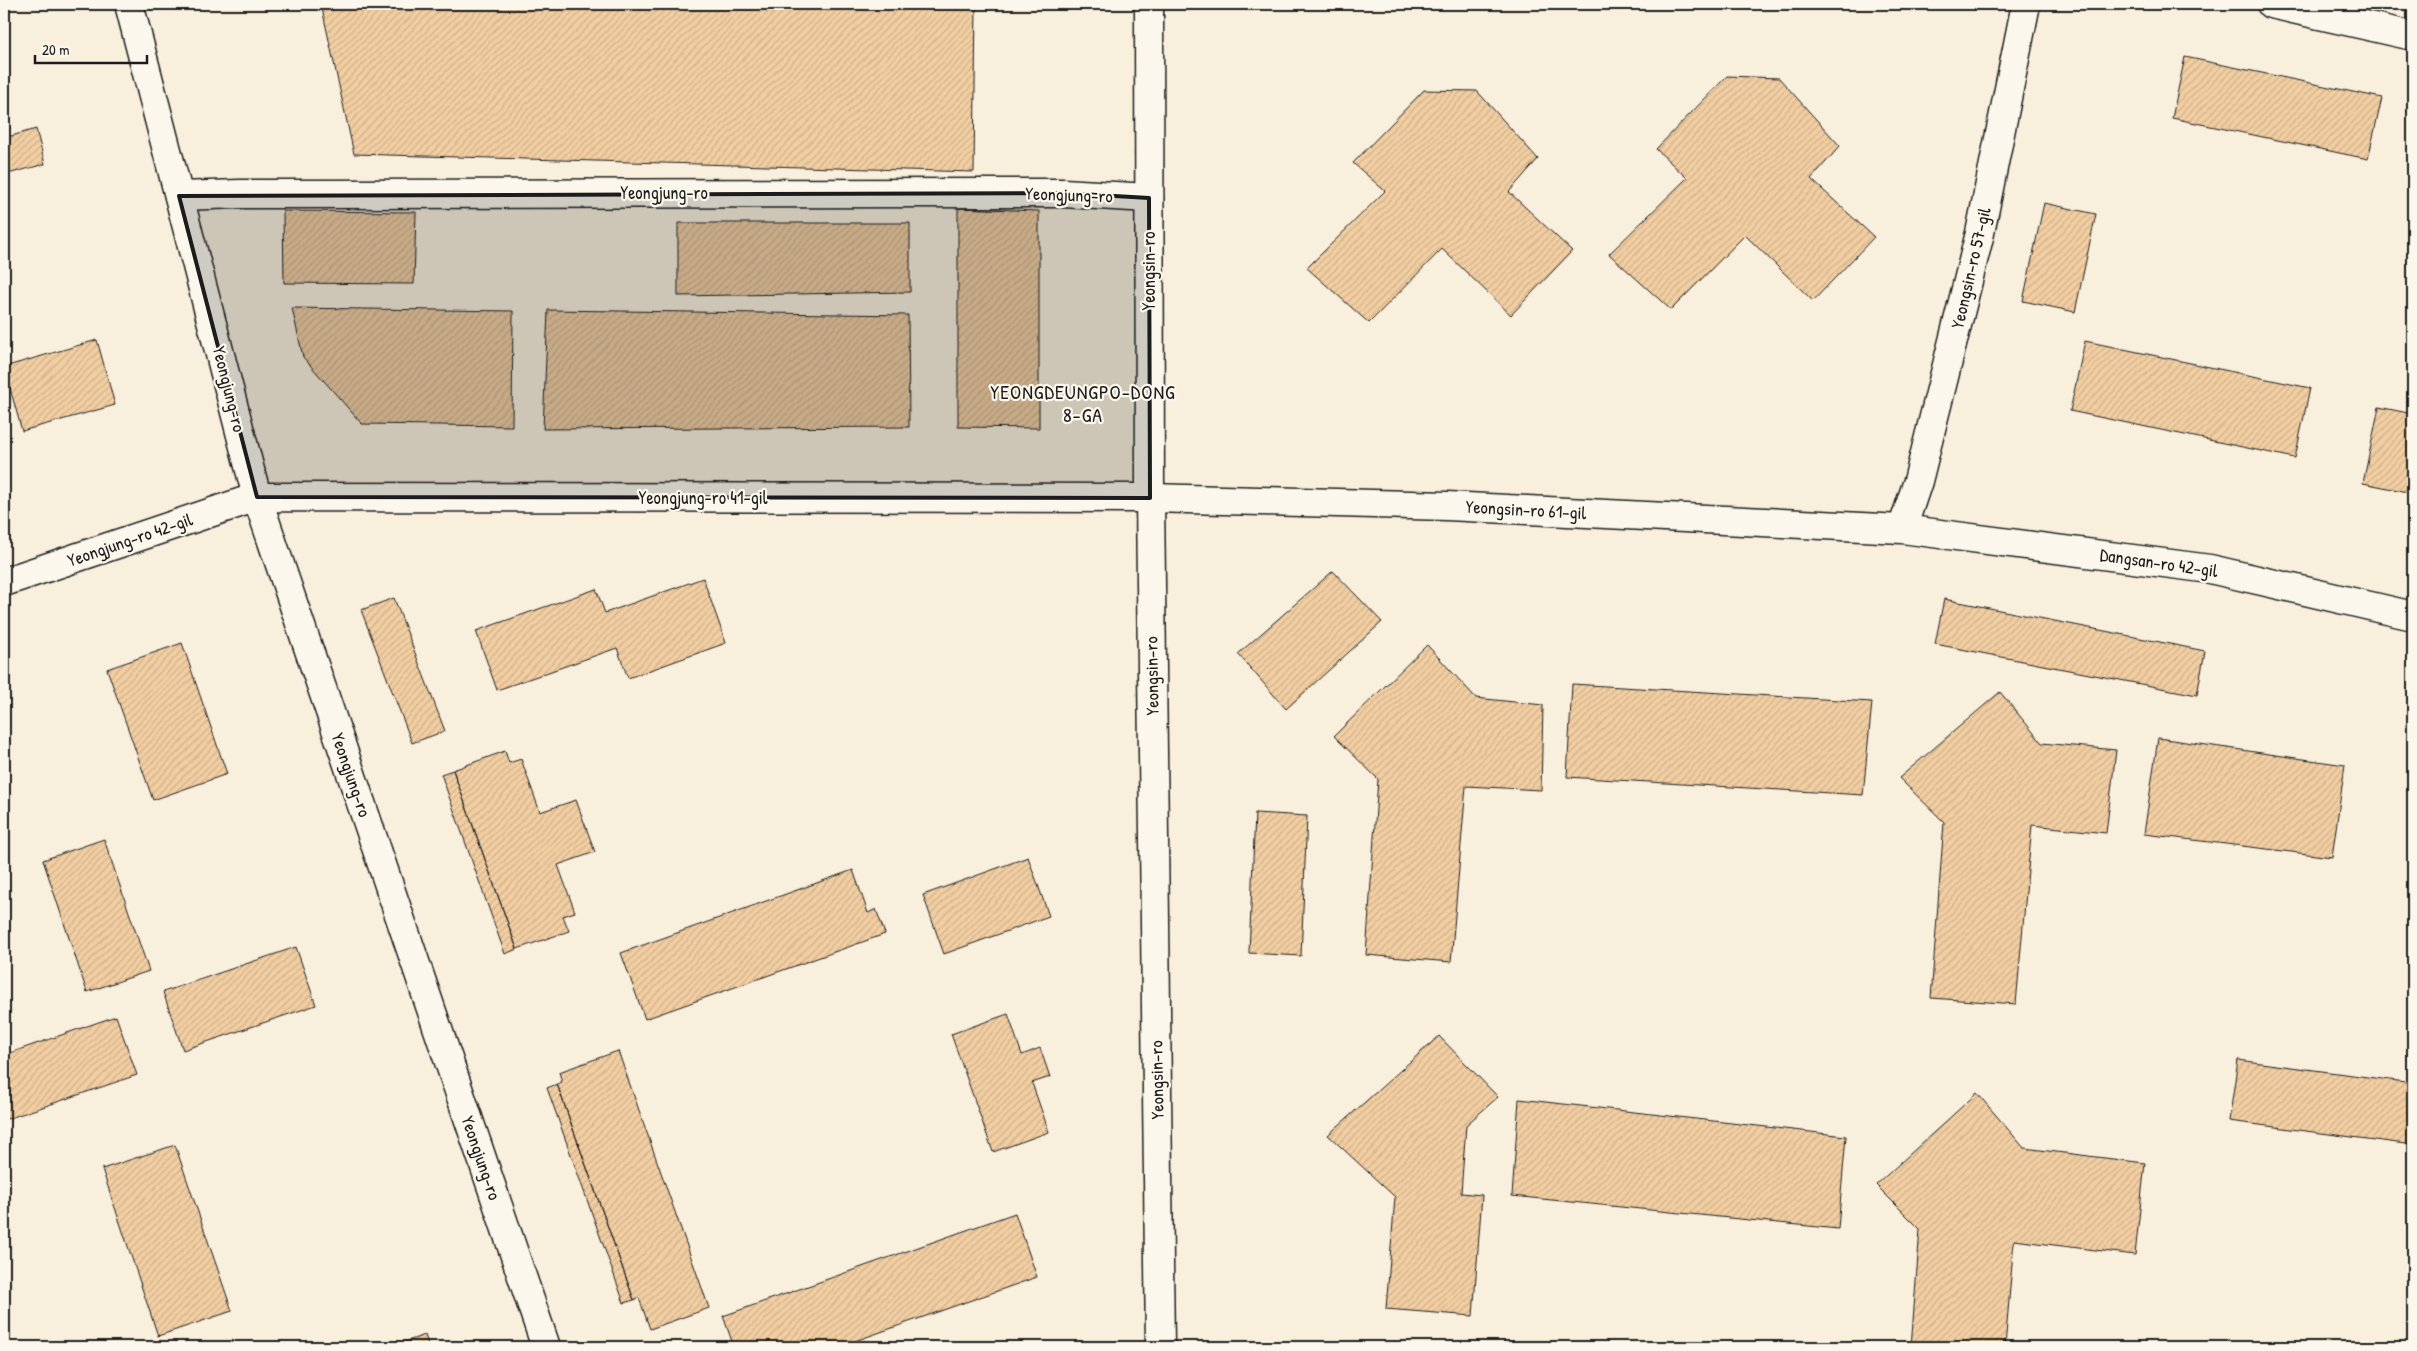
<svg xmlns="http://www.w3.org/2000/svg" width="2417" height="1351" font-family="'Patrick Hand',sans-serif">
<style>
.building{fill:url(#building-hatch);stroke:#1c1c1c}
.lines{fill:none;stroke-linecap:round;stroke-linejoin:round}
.minor-casing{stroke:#1c1c1c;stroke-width:31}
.major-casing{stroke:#1c1c1c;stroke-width:31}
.minor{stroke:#fbf7ec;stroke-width:28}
.major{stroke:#fbf7ec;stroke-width:28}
.marked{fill:#1c1c1c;fill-opacity:0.2;stroke:#1c1c1c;stroke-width:4;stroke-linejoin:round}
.labels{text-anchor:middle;stroke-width:4.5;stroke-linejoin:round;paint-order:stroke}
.street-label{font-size:18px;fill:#1c1c1c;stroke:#fbf7ec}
.quarter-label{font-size:20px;letter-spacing:1px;fill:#1c1c1c;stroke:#fbf7ec}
</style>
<defs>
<pattern id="building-hatch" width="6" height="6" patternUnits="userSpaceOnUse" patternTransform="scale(1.25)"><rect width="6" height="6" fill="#f2cea2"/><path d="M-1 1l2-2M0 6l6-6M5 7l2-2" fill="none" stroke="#cfb08b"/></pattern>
</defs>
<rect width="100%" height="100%" fill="#f9efdd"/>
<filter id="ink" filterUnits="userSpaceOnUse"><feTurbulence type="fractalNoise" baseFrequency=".02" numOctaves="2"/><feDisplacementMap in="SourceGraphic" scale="10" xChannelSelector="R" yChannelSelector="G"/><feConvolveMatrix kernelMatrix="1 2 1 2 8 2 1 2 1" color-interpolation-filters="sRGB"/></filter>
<g filter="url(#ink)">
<!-- building -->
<path class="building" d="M 321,4 L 976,4 L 974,172 L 354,154 Z
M 2185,57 L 2382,98 L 2368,159 L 2172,118 Z
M 1727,76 L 1779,78 L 1840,146 L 1811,179 L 1874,237 L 1813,301 L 1745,235 L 1671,310 L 1609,254 L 1687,178 L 1656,149 Z
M 1424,90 L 1477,91 L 1538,159 L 1509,192 L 1572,251 L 1511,315 L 1442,249 L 1369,323 L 1307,268 L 1385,191 L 1353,163 Z
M 36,129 L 45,164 L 4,175 L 4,138 Z
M 2044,203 L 2096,214 L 2075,312 L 2023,301 Z
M 958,208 L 1039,211 L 1039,428 L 958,427 Z
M 283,211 L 416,212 L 414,284 L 284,283 Z
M 678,223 L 910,223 L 910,292 L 678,296 Z
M 292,308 L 513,311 L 512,426 L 362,424 L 303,357 Z
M 548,310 L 908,315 L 909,427 L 543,429 Z
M 97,340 L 115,405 L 22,431 L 4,367 Z
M 2085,341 L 2310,388 L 2295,458 L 2070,411 Z
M 2379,407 L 2413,414 L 2413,493 L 2363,483 Z
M 1333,571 L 1382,622 L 1286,709 L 1238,654 Z
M 703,578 L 726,643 L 628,678 L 617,648 L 497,690 L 476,631 L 596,589 L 605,613 Z
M 394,598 L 445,731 L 412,743 L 361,610 Z
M 1944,599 L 2205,651 L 2197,695 L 1935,644 Z
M 182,643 L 227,774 L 153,800 L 107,669 Z
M 1427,645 L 1476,698 L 1543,705 L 1541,790 L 1466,786 L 1451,962 L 1366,955 L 1378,779 L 1334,736 Z
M 1572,684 L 1872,702 L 1863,795 L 1567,777 Z
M 2000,692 L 2042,743 L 2116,750 L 2106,833 L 2032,825 L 2016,1004 L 1931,998 L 1944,822 L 1899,778 Z
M 2158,738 L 2345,765 L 2332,857 L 2144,834 Z
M 505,751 L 509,763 L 521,759 L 540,812 L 576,800 L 595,852 L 558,865 L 575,912 L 563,916 L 569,931 L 517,949 L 453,770 Z
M 453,770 L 517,949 L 505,954 L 441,774 Z
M 1255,813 L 1307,816 L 1301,956 L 1249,953 Z
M 104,839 L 149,971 L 87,992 L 43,860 Z
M 1028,857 L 1049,916 L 944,954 L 923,895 Z
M 853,870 L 868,913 L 876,909 L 885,934 L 645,1019 L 621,953 Z
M 296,947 L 316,1005 L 183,1050 L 163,992 Z
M 1008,1014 L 1022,1055 L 1040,1048 L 1050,1077 L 1032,1083 L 1049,1132 L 993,1152 L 951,1034 Z
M 116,1016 L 137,1075 L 4,1120 L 4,1055 Z
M 1439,1036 L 1498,1097 L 1466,1125 L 1461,1193 L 1482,1195 L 1473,1316 L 1386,1309 L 1395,1197 L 1328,1135 Z
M 618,1051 L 709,1308 L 650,1329 L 639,1298 L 634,1300 L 557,1084 L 562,1082 L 559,1072 Z
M 2238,1060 L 2413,1083 L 2413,1145 L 2229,1121 Z
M 557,1084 L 634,1300 L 624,1303 L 547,1088 Z
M 1977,1093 L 2024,1148 L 2145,1163 L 2135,1255 L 2014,1240 L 2005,1347 L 1911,1347 L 1920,1229 L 1876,1185 Z
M 1519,1099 L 1846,1136 L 1838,1229 L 1512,1196 Z
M 175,1145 L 232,1311 L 158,1336 L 102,1169 Z
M 1015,1213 L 1037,1277 L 838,1347 L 734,1347 L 723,1316 Z
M 425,1335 L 429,1347 L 390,1347 Z"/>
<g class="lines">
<!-- minor casing -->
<g class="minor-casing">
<path id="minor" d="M 2271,4 L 2413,36
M 179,196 L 240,194 L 1063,193 L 1149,198
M 1902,529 L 1918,481 L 1980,233 L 2026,4
M 4,582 L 257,497 L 1150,498 L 1447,506 L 1902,529 L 2210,569 L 2413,616"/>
</g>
<!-- major casing -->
<g class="major-casing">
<path id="major" d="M 129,4 L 257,497 L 546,1347
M 1149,4 L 1150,498 L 1160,1347"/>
</g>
<!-- minor -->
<use href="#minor" class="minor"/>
<!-- major -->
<use href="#major" class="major"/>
</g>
</g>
<!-- marked area -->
<path class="marked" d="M 1063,193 L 1149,198 L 1150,498 L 257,497 L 179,196 Z"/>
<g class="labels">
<!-- street labels -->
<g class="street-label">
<text x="664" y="199">Yeongjung-ro</text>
<text transform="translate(1069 195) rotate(2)" y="6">Yeongjung-ro</text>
<text transform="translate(1971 268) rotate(-77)" y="6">Yeongsin-ro 57-gil</text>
<text transform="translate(1149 271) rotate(-90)" y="6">Yeongsin-ro</text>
<text transform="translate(229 389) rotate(76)" y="6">Yeongjung-ro</text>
<text x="703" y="504">Yeongjung-ro 41-gil</text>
<text transform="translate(1526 510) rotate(3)" y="6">Yeongsin-ro 61-gil</text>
<text transform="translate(130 540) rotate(-19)" y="6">Yeongjung-ro 42-gil</text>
<text transform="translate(2159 563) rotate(8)" y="6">Dangsan-ro 42-gil</text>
<text transform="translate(1152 676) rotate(-91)" y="6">Yeongsin-ro</text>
<text transform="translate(351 775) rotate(71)" y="6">Yeongjung-ro</text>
<text transform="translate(1157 1080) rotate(-91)" y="6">Yeongsin-ro</text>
<text transform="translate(481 1158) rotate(71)" y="6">Yeongjung-ro</text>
</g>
<!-- quarter labels -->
<g class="quarter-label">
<text x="1083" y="399">YEONGDEUNGPO-DONG<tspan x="1083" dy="23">8-GA</tspan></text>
</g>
</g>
<!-- margin -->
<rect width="2417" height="1351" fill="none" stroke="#fbf7ec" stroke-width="20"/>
<rect x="10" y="10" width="2397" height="1331" fill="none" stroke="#1c1c1c" stroke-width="2" filter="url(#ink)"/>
<!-- scale -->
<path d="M35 55v8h112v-8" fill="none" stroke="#1c1c1c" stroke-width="2.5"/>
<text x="42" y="55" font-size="15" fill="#1c1c1c" stroke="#fbf7ec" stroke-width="4" paint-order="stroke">20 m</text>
</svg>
